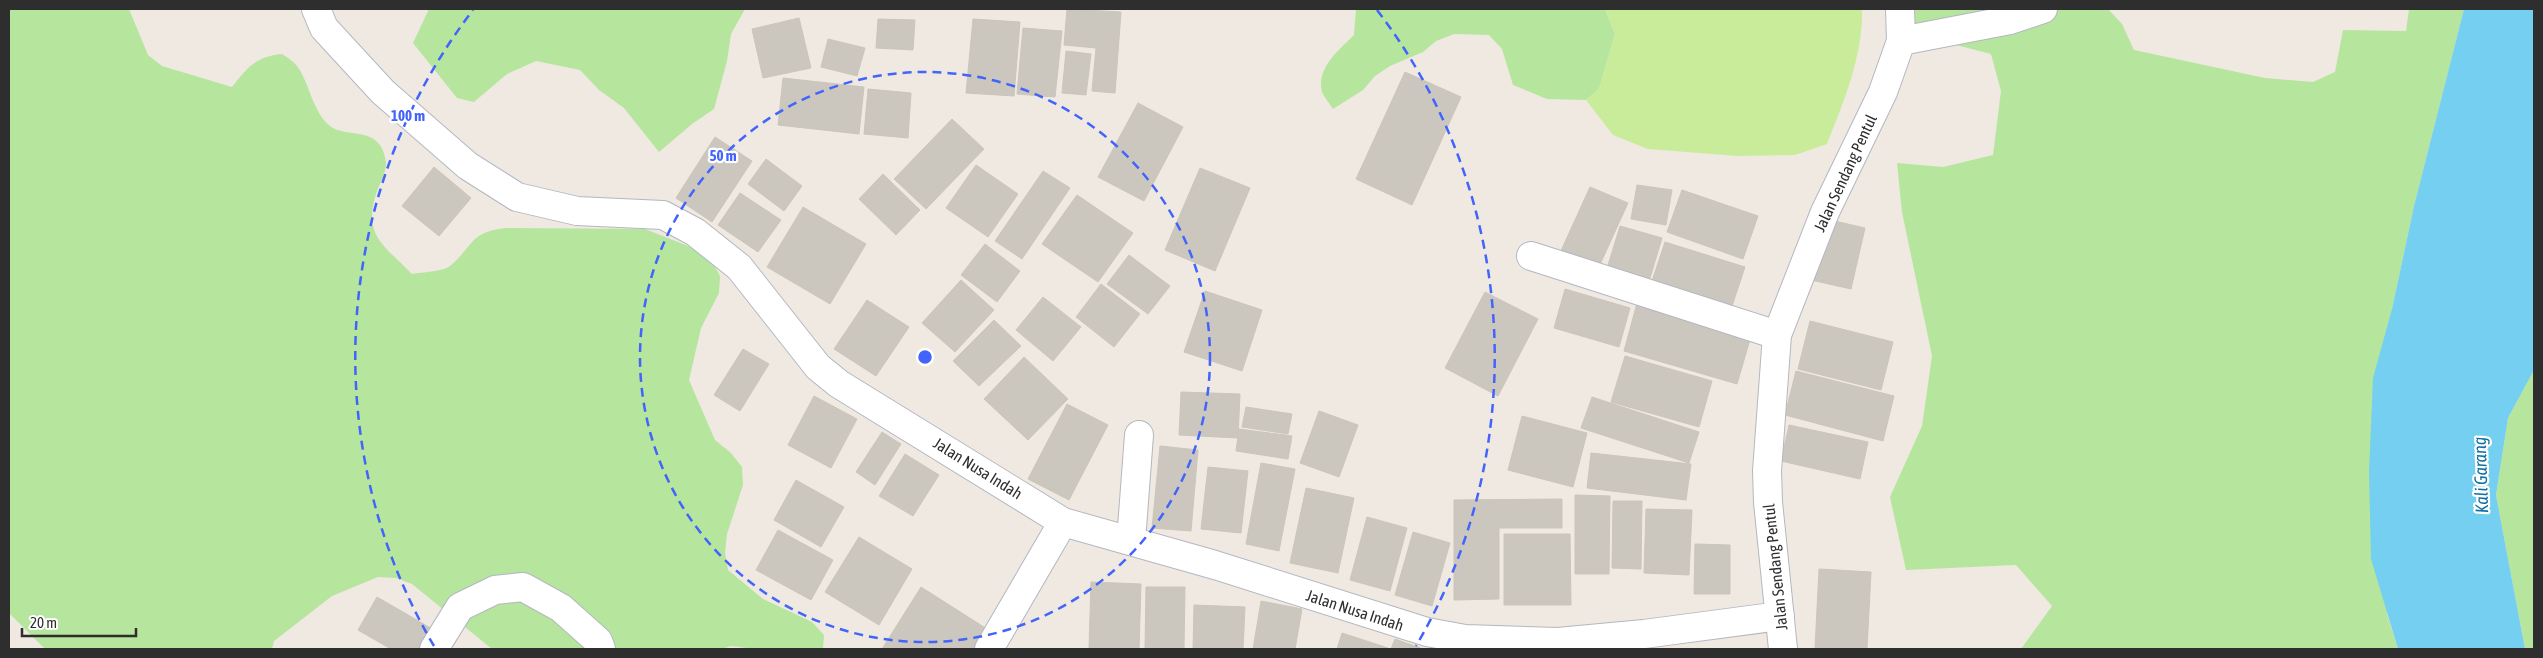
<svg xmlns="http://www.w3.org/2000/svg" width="2543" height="658" font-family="'Asap Condensed',sans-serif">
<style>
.green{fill:#b6e59e}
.pitch{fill:#c9ec9a}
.water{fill:#75cff0}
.building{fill:#cbc7bf;stroke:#cbc5ba}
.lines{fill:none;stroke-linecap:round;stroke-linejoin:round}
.minor-casing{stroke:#b4b7c1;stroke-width:30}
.minor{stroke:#fff;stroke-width:28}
.ring{fill:none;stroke:#4264fb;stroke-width:2.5;stroke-dasharray:9 6}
.labels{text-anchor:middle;stroke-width:4.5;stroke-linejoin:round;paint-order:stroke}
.street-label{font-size:16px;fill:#2e2e2e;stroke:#fff}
.water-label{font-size:18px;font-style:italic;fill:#0d6fa3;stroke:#fff}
.centre{fill:#4264fb;stroke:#fff;stroke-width:2.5}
.ring-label{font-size:15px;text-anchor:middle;font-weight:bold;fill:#4264fb;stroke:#fff;stroke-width:4.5;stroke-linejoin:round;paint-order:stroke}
</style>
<rect width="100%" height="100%" fill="#efe9e1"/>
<!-- green -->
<path class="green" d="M 9,9 L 129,9 L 148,55 L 162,66 L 232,87 C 248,67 255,57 282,54 C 287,57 293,61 297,66 C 310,83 313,116 333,128 C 352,138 381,126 386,162 C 387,170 380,183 377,191 C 362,236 383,244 412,274 C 422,272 442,272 450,266 C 474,246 469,232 506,228 L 645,229 L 698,250 L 712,261 L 720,276 L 719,293 L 701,328 L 689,380 L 715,440 L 731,453 L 742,467 L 743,485 L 727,534 L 725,552 L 728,570 L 763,599 L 812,622 L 824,635 L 823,649 L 755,649 L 731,646 L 722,649 L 492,649 L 412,584 L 396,578 L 378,577 L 332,596 L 274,641 L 272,649 L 45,649 L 9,613 Z
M 429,9 L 745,9 L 731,34 L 727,61 L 714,109 L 692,124 L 659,152 L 624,108 L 599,90 L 580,70 L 536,61 L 507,74 L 474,102 L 457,98 L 413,43 Z
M 1356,9 L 1605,9 L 1615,34 L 1599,89 L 1586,100 L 1547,99 L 1513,85 L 1502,49 L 1489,35 L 1454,34 L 1436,41 L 1423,52 L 1390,66 L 1375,76 L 1363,90 L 1333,109 C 1330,104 1324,97 1322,92 C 1316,68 1339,50 1354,35 Z
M 1903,9 L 2108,9 L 2122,24 L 2134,50 L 2265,78 L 2313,82 L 2335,72 L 2343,30 L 2406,31 L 2409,9 L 2464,9 L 2414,206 L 2392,309 L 2387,614 L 2398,649 L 2021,649 L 2052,606 L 2016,565 L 1906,570 L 1890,497 L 1922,426 L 1932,356 L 1902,212 L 1897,163 L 1943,167 L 1993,155 L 2001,91 L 1991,54 L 1910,33 Z
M 2534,370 L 2534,649 L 2525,649 L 2496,495 L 2508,418 Z"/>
<!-- pitch -->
<path class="pitch" d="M 1605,9 L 1862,9 C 1863,56 1844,101 1827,144 L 1795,155 L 1738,156 L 1648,149 L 1613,135 L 1586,100 L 1599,89 L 1615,34 Z"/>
<!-- water -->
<path class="water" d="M 2464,9 L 2534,9 L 2534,370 L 2508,418 L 2496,495 L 2525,649 L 2398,649 L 2371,559 L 2369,472 L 2373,378 L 2392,309 L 2414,206 Z"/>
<!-- building -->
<path class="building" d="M 1067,9 L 1121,12 L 1115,93 L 1092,91 L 1096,48 L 1064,45 Z
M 799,18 L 811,68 L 763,78 L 752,29 Z
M 878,19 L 915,20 L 913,50 L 876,48 Z
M 973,19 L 1020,22 L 1014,96 L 966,93 Z
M 1023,28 L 1062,31 L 1055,97 L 1017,94 Z
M 828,39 L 865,48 L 857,76 L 821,67 Z
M 1066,51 L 1091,54 L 1086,95 L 1062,93 Z
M 1405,72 L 1461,97 L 1412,205 L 1356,179 Z
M 783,78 L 864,87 L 859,134 L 778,125 Z
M 868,89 L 911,93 L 908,138 L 864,134 Z
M 1138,103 L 1183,127 L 1144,201 L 1098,177 Z
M 952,119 L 984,149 L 926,209 L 894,179 Z
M 715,137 L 752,161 L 712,222 L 676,198 Z
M 766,159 L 802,186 L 784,211 L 748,184 Z
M 976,165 L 1018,194 L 988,237 L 946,208 Z
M 434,167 L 471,198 L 439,236 L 402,206 Z
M 1200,168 L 1250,188 L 1215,271 L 1165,250 Z
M 1043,171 L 1070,188 L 1022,259 L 995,241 Z
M 883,174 L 920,210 L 896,235 L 859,199 Z
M 1637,185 L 1672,190 L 1666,225 L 1631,219 Z
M 1590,187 L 1628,203 L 1598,269 L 1560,253 Z
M 1682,190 L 1758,216 L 1743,259 L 1667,232 Z
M 740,193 L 781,220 L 758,252 L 718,225 Z
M 1077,195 L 1133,233 L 1098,282 L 1042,244 Z
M 803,207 L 866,244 L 830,304 L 767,267 Z
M 1826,219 L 1865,228 L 1851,289 L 1811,280 Z
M 1620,226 L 1662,238 L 1647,288 L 1605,275 Z
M 1665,242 L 1745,267 L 1729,315 L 1649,290 Z
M 985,244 L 1020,271 L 997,302 L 961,275 Z
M 1129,255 L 1170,286 L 1148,314 L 1107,284 Z
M 961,280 L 994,310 L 955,352 L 922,323 Z
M 1101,284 L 1140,314 L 1114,347 L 1076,317 Z
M 1565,289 L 1630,308 L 1619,347 L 1554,328 Z
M 1205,291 L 1262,310 L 1242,371 L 1184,352 Z
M 1485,292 L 1538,319 L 1498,396 L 1445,368 Z
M 1043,297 L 1081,327 L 1053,361 L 1016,330 Z
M 867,300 L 909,327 L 876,376 L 834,349 Z
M 1637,303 L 1751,336 L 1737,384 L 1624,351 Z
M 994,320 L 1021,346 L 979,386 L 953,361 Z
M 1810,321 L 1893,342 L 1881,390 L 1798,369 Z
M 743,349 L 769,364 L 740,411 L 714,395 Z
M 1625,356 L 1712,381 L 1699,427 L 1611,402 Z
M 1024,357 L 1068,399 L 1028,440 L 984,399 Z
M 1796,371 L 1894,396 L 1883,441 L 1785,415 Z
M 1181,392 L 1240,394 L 1238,438 L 1179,435 Z
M 814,396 L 857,419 L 831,468 L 788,445 Z
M 1592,397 L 1699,432 L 1689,463 L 1581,428 Z
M 1067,404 L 1108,425 L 1069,500 L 1028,479 Z
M 1246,407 L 1292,414 L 1288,434 L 1242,427 Z
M 1319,411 L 1358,425 L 1339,477 L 1300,463 Z
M 1522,416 L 1587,433 L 1573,487 L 1508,470 Z
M 1789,425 L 1868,442 L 1860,479 L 1781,461 Z
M 1239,429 L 1292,436 L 1288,459 L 1236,451 Z
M 882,432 L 901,444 L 875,485 L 856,472 Z
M 1160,446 L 1198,450 L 1191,531 L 1152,528 Z
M 1591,453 L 1691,464 L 1686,500 L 1587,488 Z
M 905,454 L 939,475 L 913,516 L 879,496 Z
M 1261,463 L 1295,469 L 1279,551 L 1246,544 Z
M 1208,467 L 1248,471 L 1241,533 L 1201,529 Z
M 796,480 L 844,507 L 821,547 L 774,520 Z
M 1306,488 L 1354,498 L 1338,573 L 1290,563 Z
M 1575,495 L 1610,496 L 1609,574 L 1575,574 Z
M 1562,499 L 1562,528 L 1499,528 L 1499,599 L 1454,600 L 1454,500 Z
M 1613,501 L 1642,501 L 1641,569 L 1612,568 Z
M 1646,509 L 1692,510 L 1689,575 L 1644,573 Z
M 1367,517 L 1407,528 L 1390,591 L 1350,580 Z
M 778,530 L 833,560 L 811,600 L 756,570 Z
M 1413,532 L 1450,543 L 1432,606 L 1395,595 Z
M 1504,534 L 1570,534 L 1571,605 L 1504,605 Z
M 859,537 L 912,569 L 879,625 L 825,592 Z
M 1695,544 L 1730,545 L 1730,594 L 1694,594 Z
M 1819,569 L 1871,572 L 1867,649 L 1815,649 Z
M 1091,582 L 1141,584 L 1139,649 L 1089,649 Z
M 921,587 L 987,629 L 975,649 L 882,649 Z
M 1146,587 L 1185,587 L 1184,649 L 1145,649 Z
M 377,597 L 434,630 L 423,649 L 391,649 L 358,630 Z
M 1261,601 L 1302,609 L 1295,649 L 1253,649 Z
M 1194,605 L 1245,607 L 1243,649 L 1193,649 Z
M 1342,633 L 1388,648 L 1387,649 L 1337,649 Z
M 1395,639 L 1423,649 L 1391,649 Z"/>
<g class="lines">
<!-- minor casing -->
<g class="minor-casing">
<path id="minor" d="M 316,9 L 324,28 L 383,92 L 468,166 L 517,197 L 577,211 L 663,215 L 695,232 L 739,267 L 818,367 L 839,384 L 1063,522 L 1215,565 L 1427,632 L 1465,639 L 1558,642 L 1644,634 L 1780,616
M 1901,41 L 2010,20 L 2043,9
M 1531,256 L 1777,335
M 1131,541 L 1139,435
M 434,649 L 460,607 L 495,590 L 523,587 L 561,608 L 598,641 L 601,649
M 989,649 L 1063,522
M 1783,649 L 1768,502 L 1767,471 L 1777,335 L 1825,212 L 1883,92 L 1901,41 L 1900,9"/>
</g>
<!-- minor -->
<use href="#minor" class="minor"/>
</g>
<!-- distance rings -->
<g class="ring">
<circle cx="925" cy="357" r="285"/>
<path d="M434 646A570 570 0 0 1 473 10M1377 10A570 570 0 0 1 1416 646"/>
</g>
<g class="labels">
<!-- street labels -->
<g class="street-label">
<text transform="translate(1845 173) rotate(-65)" y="6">Jalan Sendang Pentul</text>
<text transform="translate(978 468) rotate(32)" y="6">Jalan Nusa Indah</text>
<text transform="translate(1775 567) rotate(-96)" y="6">Jalan Sendang Pentul</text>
<text transform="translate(1355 610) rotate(18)" y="6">Jalan Nusa Indah</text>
</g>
<!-- water labels -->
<g class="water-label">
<text transform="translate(2481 475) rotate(-92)" y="6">Kali Garang</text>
</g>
</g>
<circle cx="925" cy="357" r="8" class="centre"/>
<g class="ring-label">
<text x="408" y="121">100 m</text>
<text x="723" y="161">50 m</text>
</g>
<!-- border -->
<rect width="2543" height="658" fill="none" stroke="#2e2e2e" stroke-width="20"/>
<!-- scale -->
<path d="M22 628v8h114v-8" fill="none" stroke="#2e2e2e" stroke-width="2.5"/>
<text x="30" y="628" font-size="15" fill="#2e2e2e" stroke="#ffffff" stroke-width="4" paint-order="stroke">20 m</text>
</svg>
